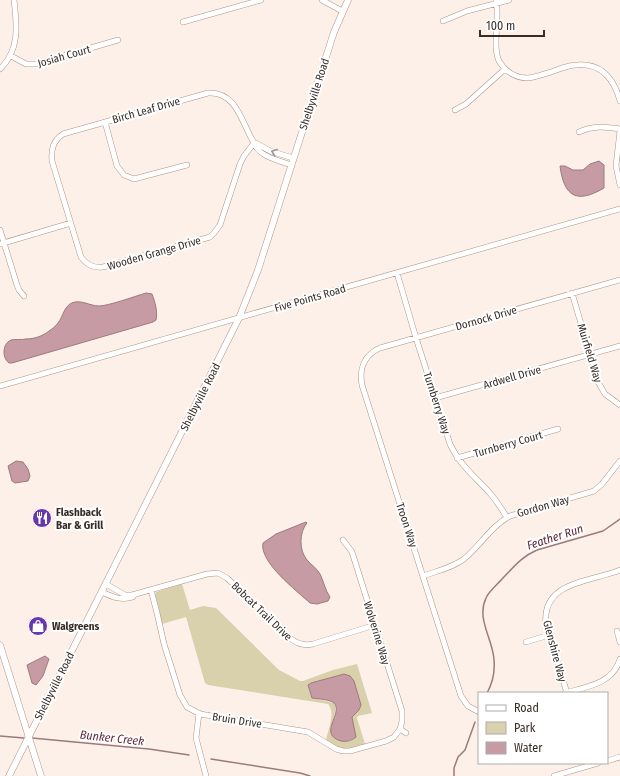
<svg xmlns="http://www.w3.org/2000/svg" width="620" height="776" font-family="'Fira Sans Condensed',sans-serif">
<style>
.green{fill:#d9d0ac;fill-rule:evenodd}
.water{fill:#c69ba3;stroke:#9b7a7e}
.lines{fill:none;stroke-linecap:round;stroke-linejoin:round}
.stream{stroke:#9b7a7e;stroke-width:1.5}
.minor-casing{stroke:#b09384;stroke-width:6}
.major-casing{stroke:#b09384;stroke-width:7}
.minor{stroke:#fff;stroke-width:5}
.major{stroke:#fff;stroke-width:6}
.oneway{stroke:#9c9692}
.labels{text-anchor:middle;stroke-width:4;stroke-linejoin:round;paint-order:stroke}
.street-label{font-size:11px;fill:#382c26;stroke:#fff}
.poi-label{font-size:11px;font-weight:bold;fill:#382c26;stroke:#fff;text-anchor:start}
.water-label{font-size:12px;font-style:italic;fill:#5f2837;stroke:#fff}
</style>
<rect width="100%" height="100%" fill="#fdf0e9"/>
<!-- green -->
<path class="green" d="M 182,584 L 190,610 L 203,606 L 216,608 L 279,670 L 300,681 L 303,681 L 333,670 L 357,664 L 372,713 L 358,716 L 357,718 L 365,744 C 347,750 342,751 326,740 C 328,730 336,713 328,704 L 208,685 L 205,683 L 186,617 L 162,624 L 155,595 L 156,592 ZM 344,674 C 358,684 359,693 359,710 L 352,717 L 355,731 L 351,741 C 340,742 337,739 331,731 C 335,703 345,704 312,698 L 309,690 L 311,683 Z"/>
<!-- water -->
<path class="water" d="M 599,161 L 604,165 L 604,188 C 577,204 564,197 560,166 L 565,166 L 573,170 L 583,170 L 590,164 Z
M 146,293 L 152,294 C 155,302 158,312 156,320 L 153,322 L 12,363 L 9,363 C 2,358 2,344 11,340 C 15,339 22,340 26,339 C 34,339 43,336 49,331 C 52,329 56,326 58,323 C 63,317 64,306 72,303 C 80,299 90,306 99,306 C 108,306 136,296 146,293 Z
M 16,461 L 23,462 L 28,469 L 30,476 L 28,481 L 15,483 L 12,481 L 8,466 Z
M 306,522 L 307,523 C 299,533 299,550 307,560 C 311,565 317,568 320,574 C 324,582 325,590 330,597 L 328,601 L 317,604 L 310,603 C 297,591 259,562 263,543 L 276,534 Z
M 45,656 L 49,659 L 43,676 L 36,685 L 32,683 L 27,665 Z
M 344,674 L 350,676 L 354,681 L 361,705 L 359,710 L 352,717 L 356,737 C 351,741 347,742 341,741 C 317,734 344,713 334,703 C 329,699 318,699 312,698 L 308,685 L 311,683 Z"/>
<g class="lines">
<!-- stream -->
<path class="stream" d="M 487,693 C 492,684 495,671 494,660 C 493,639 476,619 486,598 C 489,591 497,585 502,579 C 514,567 521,557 537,550 L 603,531 L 620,519
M 0,736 L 24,738
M 32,738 L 149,749 L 189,755
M 211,759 L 300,773 L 310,776
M 454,776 L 454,768 L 458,757 L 465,750 L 475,722"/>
<!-- minor casing -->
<g class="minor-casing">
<path id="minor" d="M 322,0 L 342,11
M 496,0 C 500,18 492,46 499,61 C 505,71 515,78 527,78 C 535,78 543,74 551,72 C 559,69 568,65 577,65 C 602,63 614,79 620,101
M 443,21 L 467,11 L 509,0
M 183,22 L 261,0
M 11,56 L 26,64 L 36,64 L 118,40
M 0,69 C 20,50 17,25 14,0
M 455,110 L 466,104 L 505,69
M 105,122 L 117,166 L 124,175 L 134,179 L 187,165
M 620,131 L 616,166 L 620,185
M 579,132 C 593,125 605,127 620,129
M 254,143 L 244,156 L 240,164 L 220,225 L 214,233 L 210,237 L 103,267 C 93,268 87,265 81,257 L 52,161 C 51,149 53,141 63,134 L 208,93 C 237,91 242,124 254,143 C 259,157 279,160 291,165
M 254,143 L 256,143 L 270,151 L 293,158
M 0,230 L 17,285 L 19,290 L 24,296
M 0,244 L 71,223
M 397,273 L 416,338 L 450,444 C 459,464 474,476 489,492 C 496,500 502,509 507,518
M 572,293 L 598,382 L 605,394 L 620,405
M 0,386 L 620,209
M 435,398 L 620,346
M 457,458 L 558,429
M 423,576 C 437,571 452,568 464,559 C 480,546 491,526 510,516 L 594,491 L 602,484 L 620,461
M 106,584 L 125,595 L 132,595 L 207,574 L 218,573 L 227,578 L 290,638 C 297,644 304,646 313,644 L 375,625
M 151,590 L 157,613 L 164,644 L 180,695 L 187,707 L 200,714 L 308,732 L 336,749 L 343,751 L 350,751 L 386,741 L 394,737 L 400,729 L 402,721 L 402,711 L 352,552 L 343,540
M 102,592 C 112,597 122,601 133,597
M 617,631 L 620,642
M 526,642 L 549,635
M 565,693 C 586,687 613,684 620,659
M 567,693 L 546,625 C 541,581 591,582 620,570
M 479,712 L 468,706 L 461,696 L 362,385 C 359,369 364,355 380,348 L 620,280
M 199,713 L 196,738 L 206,776
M 400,729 L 406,733
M 607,761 L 620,757
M 554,776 L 598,763"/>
</g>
<!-- major casing -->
<g class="major-casing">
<path id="major" d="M 0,645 L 41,776
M 9,776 L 239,318 L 258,270 L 334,32 L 348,0"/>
</g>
<!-- minor -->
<use href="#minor" class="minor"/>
<!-- major -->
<use href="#major" class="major"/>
</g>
<!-- one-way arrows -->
<defs><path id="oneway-chevron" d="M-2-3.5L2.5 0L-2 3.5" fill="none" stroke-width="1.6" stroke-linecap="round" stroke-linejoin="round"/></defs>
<use class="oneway" href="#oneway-chevron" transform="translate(274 152) rotate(-160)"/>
<!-- icons -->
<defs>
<g id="restaurant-disc" transform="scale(1)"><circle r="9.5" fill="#6837ae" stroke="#fff"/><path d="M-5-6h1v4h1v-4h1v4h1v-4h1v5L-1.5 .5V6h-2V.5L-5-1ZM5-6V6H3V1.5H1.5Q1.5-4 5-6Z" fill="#fff"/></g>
<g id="shop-disc" transform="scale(1)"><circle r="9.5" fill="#6837ae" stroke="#fff"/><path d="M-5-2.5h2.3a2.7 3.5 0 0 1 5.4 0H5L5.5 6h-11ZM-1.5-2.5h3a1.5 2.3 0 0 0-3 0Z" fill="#fff"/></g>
</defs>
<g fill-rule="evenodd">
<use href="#restaurant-disc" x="42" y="518"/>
<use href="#shop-disc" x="38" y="626"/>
</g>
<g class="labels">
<!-- street labels -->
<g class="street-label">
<text transform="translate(64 56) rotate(-16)" y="4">Josiah Court</text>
<text transform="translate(314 94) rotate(-72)" y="4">Shelbyville Road</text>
<text transform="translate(146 110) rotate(-16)" y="4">Birch Leaf Drive</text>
<text transform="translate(154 253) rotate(-16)" y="4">Wooden Grange Drive</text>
<text transform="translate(310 298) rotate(-16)" y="4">Five Points Road</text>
<text transform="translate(486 318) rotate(-16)" y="4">Dornock Drive</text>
<text transform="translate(590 353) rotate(73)" y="4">Muirfield Way</text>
<text transform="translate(512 377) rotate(-16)" y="4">Ardwell Drive</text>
<text transform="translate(200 397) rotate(-63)" y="4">Shelbyville Road</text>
<text transform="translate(437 403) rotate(72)" y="4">Turnberry Way</text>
<text transform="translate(508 444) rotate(-16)" y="4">Turnberry Court</text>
<text transform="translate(543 506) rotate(-16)" y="4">Gordon Way</text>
<text transform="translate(407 525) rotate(72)" y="4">Troon Way</text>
<text transform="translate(262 611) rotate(44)" y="4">Bobcat Trail Drive</text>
<text transform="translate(377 633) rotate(73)" y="4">Wolverine Way</text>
<text transform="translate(555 651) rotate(75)" y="4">Glenshire Way</text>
<text transform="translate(54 686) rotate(-63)" y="4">Shelbyville Road</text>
<text transform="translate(237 720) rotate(9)" y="4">Bruin Drive</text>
</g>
<!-- poi labels -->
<g class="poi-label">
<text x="56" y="516">Flashback<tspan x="56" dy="13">Bar &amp; Grill</tspan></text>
<text x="52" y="630">Walgreens</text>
</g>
<!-- water labels -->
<g class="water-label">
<text transform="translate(555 537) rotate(-18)" y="4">Feather Run</text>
<text transform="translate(112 738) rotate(6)" y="4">Bunker Creek</text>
</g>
</g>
<!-- legend -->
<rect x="478" y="692" width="130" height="72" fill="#ffffff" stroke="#afaba8"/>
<rect x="486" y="705" width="20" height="6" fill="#ffffff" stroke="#afaba8"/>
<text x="514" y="712" font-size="12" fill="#382c26">Road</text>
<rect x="486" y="722" width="20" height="12" fill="#d9d0ac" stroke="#afaba8"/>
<text x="514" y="732" font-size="12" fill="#382c26">Park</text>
<rect x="486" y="742" width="20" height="12" fill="#c69ba3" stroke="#afaba8"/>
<text x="514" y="752" font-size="12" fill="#382c26">Water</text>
<!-- scale -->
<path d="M480 30v6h64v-6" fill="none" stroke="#382c26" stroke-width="2"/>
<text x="486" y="30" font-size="12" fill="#382c26" stroke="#ffffff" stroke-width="3" paint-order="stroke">100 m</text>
</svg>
